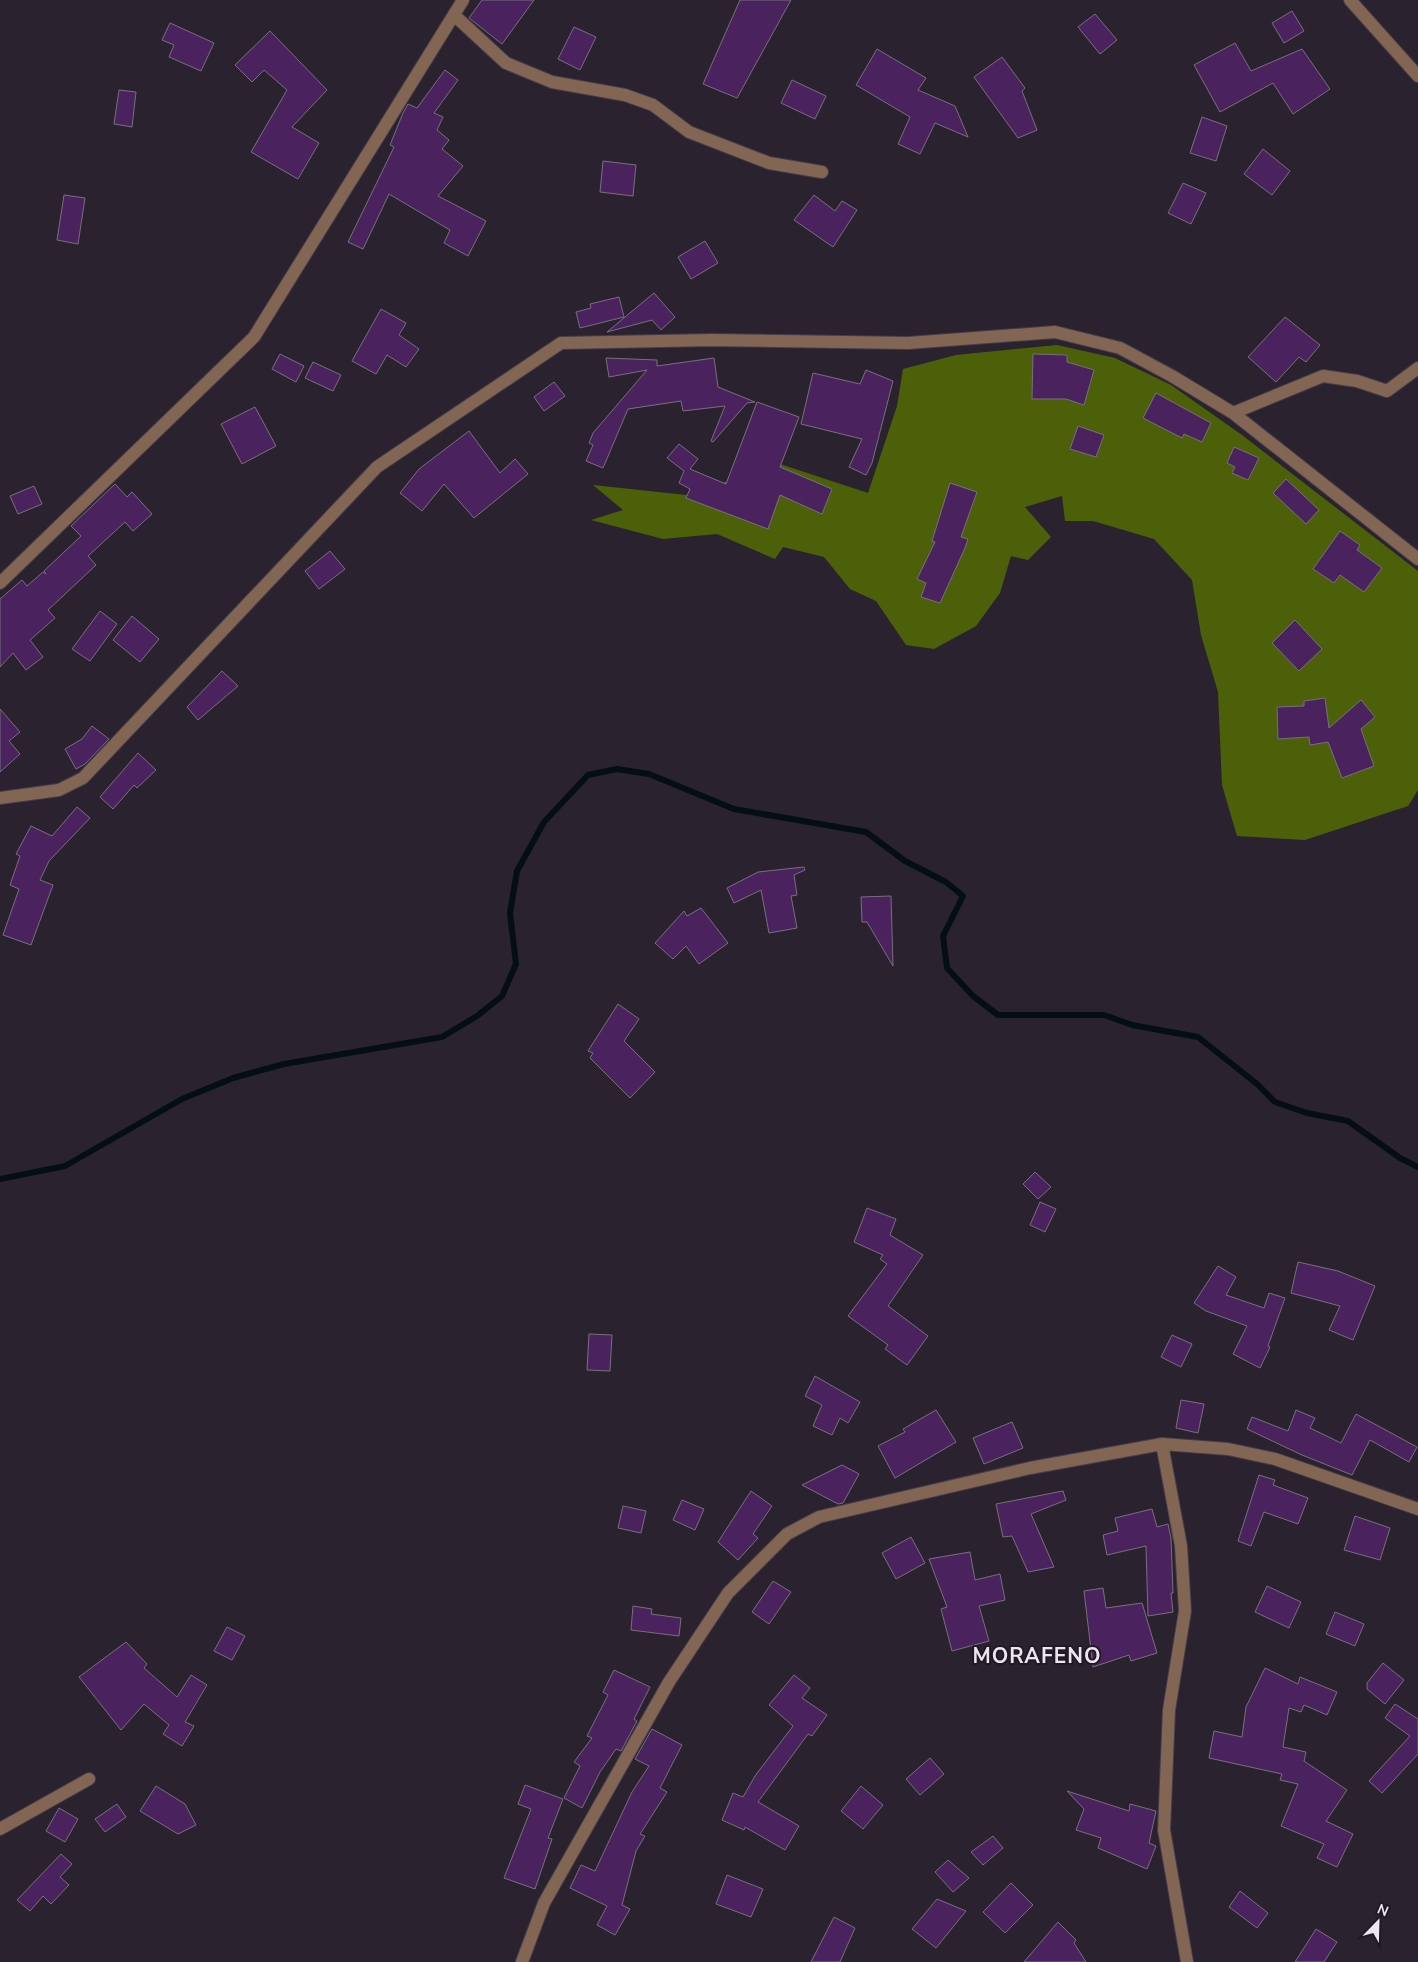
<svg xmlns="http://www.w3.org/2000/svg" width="1418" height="1962" font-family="'Nunito Sans',sans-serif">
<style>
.forest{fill:#4c600a}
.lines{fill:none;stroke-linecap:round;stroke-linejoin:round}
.stream{stroke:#030f13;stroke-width:6}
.building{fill:#4a235e;stroke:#786f7d}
.minor-casing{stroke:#453e4a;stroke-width:14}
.minor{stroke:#836553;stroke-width:12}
.labels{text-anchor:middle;stroke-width:4;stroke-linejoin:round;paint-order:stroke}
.district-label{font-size:21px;font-weight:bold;letter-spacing:1px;fill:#ece7ef;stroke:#211925}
</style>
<rect width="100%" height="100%" fill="#2a232f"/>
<!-- forest -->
<path class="forest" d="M 1057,345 L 1115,358 L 1171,385 L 1242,435 L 1418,571 L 1418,790 L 1408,806 L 1305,840 L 1237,836 L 1222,785 L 1218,692 L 1201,635 L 1192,580 L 1154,539 L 1093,521 L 1065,521 L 1062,496 L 1025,507 L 1051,537 L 1028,560 L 1011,556 L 1000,593 L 976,626 L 934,649 L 906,645 L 876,601 L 850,589 L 824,557 L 783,547 L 775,559 L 717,534 L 663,539 L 591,520 L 623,510 L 593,485 L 686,495 L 780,464 L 868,493 L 897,406 L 903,369 L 956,355 Z"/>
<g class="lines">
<!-- stream -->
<path class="stream" d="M 0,1179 L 65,1166 L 182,1099 L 233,1078 L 284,1064 L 442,1037 L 477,1016 L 502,996 L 516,964 L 510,913 L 517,871 L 544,822 L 588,775 L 617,769 L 649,774 L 734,809 L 866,832 L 905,861 L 946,882 L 963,896 L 943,936 L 947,968 L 973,996 L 998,1015 L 1104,1015 L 1132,1025 L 1198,1037 L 1257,1084 L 1275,1102 L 1307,1113 L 1348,1121 L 1400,1158 L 1418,1167"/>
</g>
<!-- building -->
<path class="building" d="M 482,0 L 534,0 L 502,44 L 469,18 Z
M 740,0 L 791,0 L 737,98 L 703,84 Z
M 1292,11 L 1304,31 L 1284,43 L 1272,23 Z
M 1095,14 L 1117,40 L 1100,54 L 1078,27 Z
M 170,23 L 214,43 L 201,71 L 169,57 L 174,45 L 162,40 Z
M 574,27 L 596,37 L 580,70 L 558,59 Z
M 270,31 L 327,90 L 292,127 L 319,143 L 298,179 L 251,152 L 287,90 L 264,70 L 252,82 L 235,65 Z
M 1235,43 L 1251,71 L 1302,49 L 1330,89 L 1293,114 L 1273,83 L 1220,112 L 1194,65 Z
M 877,49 L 926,78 L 918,90 L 955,106 L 968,137 L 935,123 L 920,154 L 898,144 L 910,117 L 856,85 Z
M 1002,57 L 1025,88 L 1022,91 L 1037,130 L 1018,138 L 974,77 Z
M 445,70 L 458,80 L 434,113 L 443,117 L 437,130 L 449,140 L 442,149 L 463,166 L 438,196 L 486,221 L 468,256 L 444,243 L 450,230 L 389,194 L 363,249 L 348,242 L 394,147 L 390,145 L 403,113 L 408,104 L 417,108 Z
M 792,80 L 826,96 L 815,119 L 781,103 Z
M 119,90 L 136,92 L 132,127 L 114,124 Z
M 1202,117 L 1227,126 L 1216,161 L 1190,153 Z
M 1263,149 L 1290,171 L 1272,195 L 1244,174 Z
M 603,161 L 636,165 L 633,196 L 600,192 Z
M 1183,183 L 1206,193 L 1191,224 L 1168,213 Z
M 64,195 L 85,198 L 78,244 L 57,240 Z
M 814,195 L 835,211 L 842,201 L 857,210 L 833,247 L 794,220 Z
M 705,241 L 718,263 L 691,279 L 678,257 Z
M 654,293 L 675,317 L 661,330 L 652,320 L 607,332 Z
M 619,297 L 624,317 L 580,328 L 576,312 L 591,308 L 590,304 Z
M 381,309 L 406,323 L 399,335 L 419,349 L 406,367 L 387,355 L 376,374 L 352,361 Z
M 1285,317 L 1320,345 L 1306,362 L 1299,357 L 1276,382 L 1248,357 Z
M 280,354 L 304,366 L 296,382 L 272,369 Z
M 1033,354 L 1067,355 L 1067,362 L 1094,370 L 1084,405 L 1066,399 L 1032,399 Z
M 606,358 L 657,360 L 657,366 L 714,358 L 718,387 L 755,402 L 747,403 L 713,442 L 711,441 L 725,406 L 683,411 L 681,401 L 628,409 L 603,468 L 586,461 L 593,445 L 589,443 L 593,433 L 647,370 L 609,377 Z
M 313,362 L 341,375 L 333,391 L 305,378 Z
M 866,370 L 893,381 L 872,463 L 866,475 L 849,467 L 862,439 L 801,424 L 813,373 L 860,384 Z
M 554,382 L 565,396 L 544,411 L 534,397 Z
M 1156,393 L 1211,423 L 1202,442 L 1184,434 L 1182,438 L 1143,418 Z
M 757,402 L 799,417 L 780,467 L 832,489 L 822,514 L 780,495 L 768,529 L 686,498 L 690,489 L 679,483 L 684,471 L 667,458 L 679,444 L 698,459 L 690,469 L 726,484 Z
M 255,407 L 276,446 L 242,464 L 221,424 Z
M 1078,426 L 1104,435 L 1096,457 L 1070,449 Z
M 469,431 L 500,473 L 515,459 L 528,474 L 474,518 L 444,484 L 422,511 L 400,493 L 419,469 Z
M 1234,447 L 1259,458 L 1248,480 L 1232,473 L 1235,467 L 1227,463 Z
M 1286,479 L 1319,510 L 1306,524 L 1273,493 Z
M 950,483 L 977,492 L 961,537 L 968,539 L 965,548 L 940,603 L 921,597 L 926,583 L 917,579 L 935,542 L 932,541 Z
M 115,484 L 127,497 L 132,492 L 152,514 L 133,531 L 125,522 L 88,556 L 96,565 L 48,610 L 55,618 L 30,640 L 43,657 L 26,670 L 13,653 L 0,667 L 0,599 L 22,580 L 27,586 L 43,572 L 46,574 L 44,571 L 81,536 L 71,526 Z
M 34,486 L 42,504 L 18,514 L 10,496 Z
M 1340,531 L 1360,545 L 1357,550 L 1382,568 L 1364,592 L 1340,575 L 1334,583 L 1313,569 Z
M 330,551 L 345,569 L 319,589 L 305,571 Z
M 100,611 L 117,624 L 90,661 L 72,649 Z
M 132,616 L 159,639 L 140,662 L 113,640 Z
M 1295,620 L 1322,649 L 1299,671 L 1272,643 Z
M 222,671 L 238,686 L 198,720 L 187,707 Z
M 1325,698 L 1329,728 L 1361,700 L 1375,717 L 1361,729 L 1374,766 L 1342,778 L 1328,742 L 1310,745 L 1309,737 L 1278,739 L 1277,707 L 1304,706 L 1304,701 Z
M 0,709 L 20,732 L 9,741 L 20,754 L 0,772 Z
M 92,726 L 109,739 L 85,764 L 76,769 L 65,749 L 82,739 Z
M 138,753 L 156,770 L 137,788 L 134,785 L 113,809 L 100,797 Z
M 77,807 L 90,818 L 49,861 L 40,880 L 53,885 L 31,945 L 3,935 L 19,889 L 10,885 L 20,856 L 16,854 L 31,826 L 52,836 Z
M 804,867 L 805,870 L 794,875 L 797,895 L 791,896 L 797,928 L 769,933 L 761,890 L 734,903 L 727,888 L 758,872 Z
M 891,896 L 893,966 L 867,922 L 862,922 L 861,897 Z
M 701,908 L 728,943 L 699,964 L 686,946 L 673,959 L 655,943 L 684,911 L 687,916 Z
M 618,1004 L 639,1019 L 624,1041 L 655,1072 L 630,1098 L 590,1058 L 593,1053 L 588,1051 Z
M 1035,1172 L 1051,1187 L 1038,1199 L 1023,1184 Z
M 1040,1202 L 1056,1209 L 1045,1232 L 1030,1225 Z
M 867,1208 L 896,1219 L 890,1235 L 923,1255 L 888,1306 L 928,1336 L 907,1365 L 885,1349 L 888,1345 L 848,1316 L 887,1264 L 880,1259 L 883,1255 L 854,1242 Z
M 1298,1262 L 1338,1271 L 1375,1286 L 1353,1340 L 1329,1330 L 1340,1306 L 1291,1293 Z
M 1218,1266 L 1236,1277 L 1226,1295 L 1264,1308 L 1269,1293 L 1285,1298 L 1268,1346 L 1270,1347 L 1260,1368 L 1233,1354 L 1247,1326 L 1206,1311 L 1194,1303 Z
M 589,1334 L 612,1335 L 610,1371 L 587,1370 Z
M 1172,1335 L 1192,1344 L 1181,1367 L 1161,1357 Z
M 815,1376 L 860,1402 L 848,1423 L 840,1418 L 832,1435 L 813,1426 L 822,1405 L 805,1396 Z
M 1181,1400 L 1204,1404 L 1198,1433 L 1176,1428 Z
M 936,1410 L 956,1442 L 895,1478 L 878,1446 L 905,1432 L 903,1429 Z
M 1296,1410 L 1315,1418 L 1310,1428 L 1341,1443 L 1356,1414 L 1417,1447 L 1409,1462 L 1370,1440 L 1352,1475 L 1302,1455 L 1247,1429 L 1252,1417 L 1288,1431 Z
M 1012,1422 L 1023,1448 L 984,1464 L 973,1438 Z
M 842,1465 L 859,1474 L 843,1503 L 838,1504 L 802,1485 Z
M 1259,1475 L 1275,1480 L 1273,1485 L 1308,1498 L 1298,1524 L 1264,1512 L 1251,1546 L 1238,1541 Z
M 751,1491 L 772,1506 L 753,1534 L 758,1538 L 738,1560 L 718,1542 Z
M 1063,1491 L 1066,1500 L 1031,1514 L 1054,1567 L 1028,1572 L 1012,1536 L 1003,1537 L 996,1504 Z
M 682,1500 L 704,1509 L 695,1530 L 673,1520 Z
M 623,1506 L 646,1511 L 641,1533 L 618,1528 Z
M 1152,1509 L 1157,1527 L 1168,1524 L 1171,1538 L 1173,1593 L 1171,1593 L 1173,1612 L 1148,1616 L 1146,1546 L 1107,1555 L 1103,1535 L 1118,1531 L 1115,1518 Z
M 1355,1516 L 1390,1528 L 1380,1560 L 1344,1550 Z
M 911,1537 L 925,1563 L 896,1579 L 882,1553 Z
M 970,1552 L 975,1580 L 1000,1574 L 1005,1600 L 979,1606 L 989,1641 L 952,1651 L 941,1609 L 947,1607 L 929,1559 Z
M 773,1581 L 791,1592 L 769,1624 L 752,1612 Z
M 1267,1586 L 1301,1602 L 1289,1628 L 1255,1612 Z
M 1103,1588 L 1106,1608 L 1142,1603 L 1157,1653 L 1131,1661 L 1129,1655 L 1093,1667 L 1084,1591 Z
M 633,1606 L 652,1609 L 651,1614 L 681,1618 L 679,1636 L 631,1630 Z
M 1335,1612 L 1364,1624 L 1355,1646 L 1326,1634 Z
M 227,1627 L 245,1636 L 232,1660 L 214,1651 Z
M 126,1642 L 147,1664 L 144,1668 L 177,1697 L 191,1675 L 207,1685 L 185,1722 L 194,1726 L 182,1746 L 163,1734 L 169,1725 L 144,1704 L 121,1730 L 79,1677 Z
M 1383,1663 L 1404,1680 L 1385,1704 L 1367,1689 L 1367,1683 Z
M 1265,1668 L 1298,1684 L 1300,1677 L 1337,1692 L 1327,1715 L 1304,1705 L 1301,1712 L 1289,1708 L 1283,1747 L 1306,1752 L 1304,1761 L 1347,1790 L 1326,1821 L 1353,1834 L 1337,1867 L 1317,1858 L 1324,1844 L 1281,1826 L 1298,1784 L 1280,1780 L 1282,1774 L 1209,1758 L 1214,1731 L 1242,1737 L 1246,1707 Z
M 614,1670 L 650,1687 L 634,1719 L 637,1721 L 621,1751 L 616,1749 L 600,1772 L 582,1808 L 564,1798 L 580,1766 L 574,1762 L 592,1738 L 587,1736 L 608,1695 L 603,1692 Z
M 794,1675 L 810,1688 L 802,1698 L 827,1715 L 812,1736 L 808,1734 L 758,1802 L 799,1826 L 785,1850 L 745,1827 L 744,1830 L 722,1820 L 733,1793 L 743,1797 L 755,1776 L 793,1726 L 769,1705 Z
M 1395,1704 L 1418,1719 L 1418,1754 L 1382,1793 L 1369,1781 L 1410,1736 L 1385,1718 Z
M 652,1729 L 682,1745 L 660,1788 L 667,1792 L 640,1834 L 645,1836 L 636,1851 L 622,1905 L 630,1909 L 615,1935 L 597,1925 L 607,1906 L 570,1888 L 581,1865 L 595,1871 L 632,1792 L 649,1766 L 635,1759 Z
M 930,1758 L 944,1774 L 920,1795 L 906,1779 Z
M 525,1785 L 563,1799 L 548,1838 L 552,1839 L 535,1889 L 504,1878 L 531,1809 L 518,1804 Z
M 156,1786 L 185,1804 L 196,1825 L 178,1834 L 140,1811 Z
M 861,1786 L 883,1805 L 863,1829 L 841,1811 Z
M 1067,1791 L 1129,1811 L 1130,1804 L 1156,1811 L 1149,1843 L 1156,1846 L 1147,1869 L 1098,1848 L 1101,1838 L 1076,1830 L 1084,1809 Z
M 117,1804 L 126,1817 L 105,1832 L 95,1819 Z
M 59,1808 L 78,1819 L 65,1842 L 46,1831 Z
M 993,1836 L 1003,1848 L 983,1865 L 971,1852 Z
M 61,1854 L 72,1864 L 60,1877 L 69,1885 L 51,1904 L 43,1896 L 30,1911 L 17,1900 Z
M 948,1860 L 969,1878 L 953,1892 L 935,1872 Z
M 727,1875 L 763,1889 L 751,1917 L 716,1904 Z
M 1011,1883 L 1033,1905 L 1005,1933 L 983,1912 Z
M 1240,1891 L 1268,1913 L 1257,1928 L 1229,1907 Z
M 937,1899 L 966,1911 L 936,1948 L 912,1929 Z
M 834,1917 L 855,1928 L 840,1962 L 811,1962 Z
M 1058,1922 L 1076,1940 L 1074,1943 L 1086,1962 L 1024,1962 Z
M 1316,1929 L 1337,1942 L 1324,1962 L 1295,1962 Z"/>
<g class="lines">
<!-- minor casing -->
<g class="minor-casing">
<path id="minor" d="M 1350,0 L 1418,76
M 454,15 L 506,63 L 552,82 L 625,95 L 653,105 L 689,132 L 769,163 L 822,172
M 1233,413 L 1323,376 L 1357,381 L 1387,391 L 1418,368
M 0,583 L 254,337 L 463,0
M 0,798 L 59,790 L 83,778 L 377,467 L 561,343 L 711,340 L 908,343 L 1055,332 L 1120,348 L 1172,376 L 1233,413 L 1418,559
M 1162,1444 L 1181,1546 L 1185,1611 L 1169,1710 L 1164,1830 L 1187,1962
M 0,1829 L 89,1779
M 522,1962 L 544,1903 L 669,1682 L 728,1593 L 787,1534 L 819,1517 L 1030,1468 L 1162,1444 L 1228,1449 L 1275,1459 L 1418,1509"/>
</g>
<!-- minor -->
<use href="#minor" class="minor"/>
</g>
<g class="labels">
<!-- district labels -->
<g class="district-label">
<text x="1037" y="1663">MORAFENO</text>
</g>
</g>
<!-- north arrow -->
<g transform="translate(1378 1922) rotate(23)" stroke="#211925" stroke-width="4" paint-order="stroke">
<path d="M0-4L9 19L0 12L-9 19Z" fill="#ece7ef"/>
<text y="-8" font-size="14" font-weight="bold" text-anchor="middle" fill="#ece7ef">N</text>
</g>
</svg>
